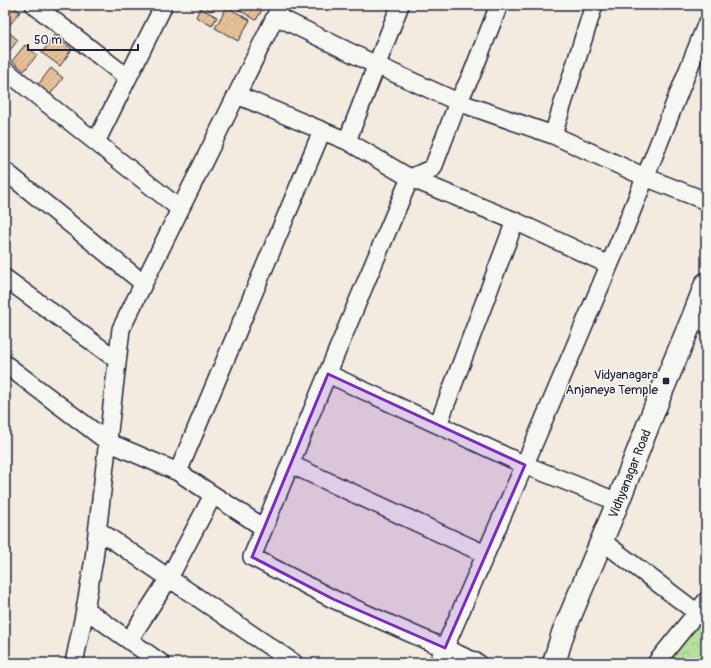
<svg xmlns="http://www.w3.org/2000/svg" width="711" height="668" font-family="Pangolin,sans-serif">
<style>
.park{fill:url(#park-crowns);stroke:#6c816c}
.building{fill:url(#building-hatch);stroke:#22223b}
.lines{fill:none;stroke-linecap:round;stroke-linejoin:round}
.street-casing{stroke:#22223b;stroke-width:20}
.secondary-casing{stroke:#22223b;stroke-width:25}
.street{stroke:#f6f6f2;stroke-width:17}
.secondary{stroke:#f6f6f2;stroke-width:22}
.marked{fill:#7b2cbf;fill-opacity:0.2;stroke:#7b2cbf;stroke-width:3;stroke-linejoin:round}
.poi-dot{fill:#22223b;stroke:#f6f6f2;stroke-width:1.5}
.labels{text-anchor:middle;stroke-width:3;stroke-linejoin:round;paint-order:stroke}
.poi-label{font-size:13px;fill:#22223b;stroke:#f6f6f2;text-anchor:end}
.street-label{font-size:13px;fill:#22223b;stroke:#f6f6f2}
</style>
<defs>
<pattern id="park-crowns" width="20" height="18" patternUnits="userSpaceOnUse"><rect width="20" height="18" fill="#b6e09d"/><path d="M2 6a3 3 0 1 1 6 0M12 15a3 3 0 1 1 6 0" fill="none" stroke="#9cc088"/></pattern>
<pattern id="building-hatch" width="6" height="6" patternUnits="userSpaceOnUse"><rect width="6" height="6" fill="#e7c197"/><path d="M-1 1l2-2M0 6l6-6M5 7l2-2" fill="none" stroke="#c6a683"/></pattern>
</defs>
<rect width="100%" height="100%" fill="#f3ebe0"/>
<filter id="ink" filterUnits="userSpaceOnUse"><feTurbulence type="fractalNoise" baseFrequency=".025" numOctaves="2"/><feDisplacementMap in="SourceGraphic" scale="8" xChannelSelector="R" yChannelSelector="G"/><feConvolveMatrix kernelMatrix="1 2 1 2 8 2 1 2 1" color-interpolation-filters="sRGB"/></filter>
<g filter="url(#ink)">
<!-- park -->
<path class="park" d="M 697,624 L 706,630 L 705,663 L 667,663 Z"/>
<!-- building -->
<path class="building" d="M 5,5 L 11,5 L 20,12 L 8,27 L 5,24 Z
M 202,5 L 215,5 L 211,11 Z
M 231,5 L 265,5 L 256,20 Z
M 227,7 L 250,20 L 238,41 L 215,28 Z
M 200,8 L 217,17 L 212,26 L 196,17 Z
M 6,30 L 18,40 L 6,55 L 5,32 Z
M 54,35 L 72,49 L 60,66 L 42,53 Z
M 25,45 L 37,55 L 24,71 L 12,61 Z
M 51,68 L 63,78 L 49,96 L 37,86 Z"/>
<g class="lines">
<!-- street casing -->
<g class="street-casing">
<path id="street" d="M 34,5 L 128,78
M 276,16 L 376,65 L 458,102 L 553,135 L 645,177 L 706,201
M 5,70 L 180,209
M 237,95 L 347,141 L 410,178 L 515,221 L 609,265
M 553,135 L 594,5
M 347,141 L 400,5
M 96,142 L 162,9 L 157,5
M 5,171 L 143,283
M 5,278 L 117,360
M 694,315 L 706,325
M 5,364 L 108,442 L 178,472
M 328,374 L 525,465 L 618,502
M 438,425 L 515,221
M 290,464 L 485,554
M 264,528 L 178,472 L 322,131
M 98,530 L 294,663
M 602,541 L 696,612 L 706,618
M 85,609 L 161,663
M 129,640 L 169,578 L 213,495
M 74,663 L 84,615 L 94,559 L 121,329 L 281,5
M 438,663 L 531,450 L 625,228 L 706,25
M 478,663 L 333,599 L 252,557 C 304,430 356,304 410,178 L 433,168 L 458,102 L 472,74 L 499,5
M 656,663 L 706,601"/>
</g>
<!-- secondary casing -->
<g class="secondary-casing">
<g id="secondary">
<path id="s1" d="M 554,663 L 563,633 L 618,502 L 658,400 L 694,315 L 706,284"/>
</g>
</g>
<!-- street -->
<use href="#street" class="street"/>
<!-- secondary -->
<use href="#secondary" class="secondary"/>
</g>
</g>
<!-- marked area -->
<path class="marked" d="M 328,374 L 525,465 L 445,648 L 333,599 L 252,557 Z"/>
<!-- markers -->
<rect class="poi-dot" x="662" y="377" width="8" height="8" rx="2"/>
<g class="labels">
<!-- poi labels -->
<g class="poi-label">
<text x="658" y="379">Vidyanagara<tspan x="658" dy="15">Anjaneya Temple</tspan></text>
</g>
<!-- street labels -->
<g class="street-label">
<text dy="5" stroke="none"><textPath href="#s1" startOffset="204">Vidhyanagar Road</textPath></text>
</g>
</g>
<!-- margin -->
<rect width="711" height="668" fill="none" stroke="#f6f6f2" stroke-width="20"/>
<rect x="10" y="10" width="691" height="648" fill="none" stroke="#22223b" stroke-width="1.5" filter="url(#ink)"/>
<!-- scale -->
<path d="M28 44v6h110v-6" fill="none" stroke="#22223b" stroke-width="2"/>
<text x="34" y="44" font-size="12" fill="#22223b" stroke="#f6f6f2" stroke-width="3" paint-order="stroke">50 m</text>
</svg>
